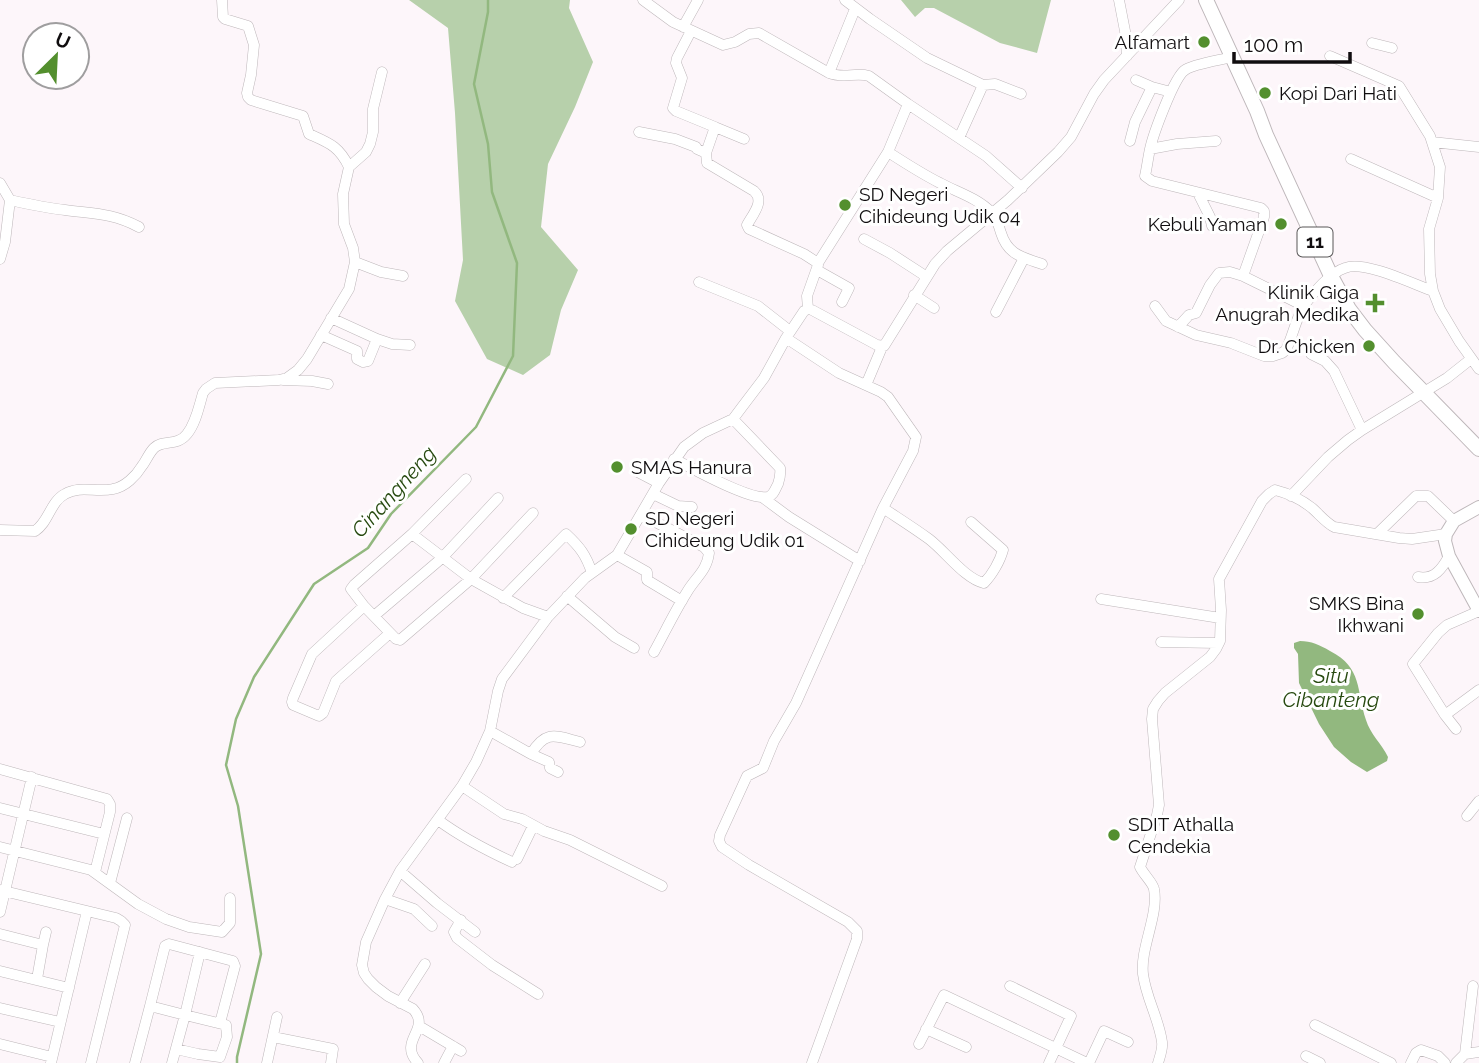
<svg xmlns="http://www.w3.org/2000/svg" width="1479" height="1063" font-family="Raleway,sans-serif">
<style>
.green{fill:#b7d0ab}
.water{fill:#92b87f}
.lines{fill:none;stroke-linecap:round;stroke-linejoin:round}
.stream{stroke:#92b87f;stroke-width:2.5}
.minor-casing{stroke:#beb7ba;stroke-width:11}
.major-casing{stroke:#beb7ba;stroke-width:14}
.highway-casing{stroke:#beb7ba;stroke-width:16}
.minor{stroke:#fff;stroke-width:10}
.major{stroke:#fff;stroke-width:12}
.highway{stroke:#fff;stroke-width:14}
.poi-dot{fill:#538f2e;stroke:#fff;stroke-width:2.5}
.labels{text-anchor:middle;stroke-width:6;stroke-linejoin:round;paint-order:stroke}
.shield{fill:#fff;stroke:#585657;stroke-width:2}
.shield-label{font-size:18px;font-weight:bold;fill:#100d0f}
.poi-label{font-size:19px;fill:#100d0f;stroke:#fff;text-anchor:end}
.water-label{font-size:21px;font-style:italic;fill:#274a10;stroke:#fff}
</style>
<rect width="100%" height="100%" fill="#fdf6fa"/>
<!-- green -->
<path class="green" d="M 409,0 L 570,0 L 569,8 L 593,62 L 575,107 L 548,164 L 541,227 L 578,270 L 561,310 L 550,355 L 523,375 L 487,359 L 455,301 L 463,260 L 455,113 L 448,28 Z
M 901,0 L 1051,0 L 1037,53 L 1000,43 L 934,8 L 925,8 L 915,17 Z"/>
<!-- water -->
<path class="water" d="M 1300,641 C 1311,641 1320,645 1330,651 C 1363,668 1356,690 1366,720 C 1370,734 1382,744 1388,757 L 1387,761 L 1367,772 L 1351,762 L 1334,747 L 1319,724 L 1299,683 L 1298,654 L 1294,648 L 1294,643 Z"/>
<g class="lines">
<!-- stream -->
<path class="stream" d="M 237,1063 L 237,1057 L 261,954 L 238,806 L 226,765 L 236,719 L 254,677 L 314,584 L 368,548 L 391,514 L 476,427 L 513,356 L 517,263 L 492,192 L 488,144 L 474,84 L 488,12 L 488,0"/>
<!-- minor casing -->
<g class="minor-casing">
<path id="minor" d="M 222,0 L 223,17 L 225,19 L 248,26 L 254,45 L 251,75 L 247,93 L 248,97 L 251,100 L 303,116 L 309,134 C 329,143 339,146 349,167
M 643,0 L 673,22 L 723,45 L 735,42 L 749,34 L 759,33 L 829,73 C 843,79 856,72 869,76 L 908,104 L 986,156 L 1022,188
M 845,0 L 870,19 L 927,58 L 983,85 L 995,84 L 1021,94
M 1119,0 L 1125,31 L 1127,56
M 683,27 L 698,0
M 691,31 L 677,58 L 676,63 L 682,78 L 673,108 L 676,111 L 715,127 L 706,153 L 707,163 L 754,191 C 765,201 753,214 747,225 L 749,229 L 804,254 L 818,263 L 818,265 L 807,296 L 808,309
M 1372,43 L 1392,48
M 1330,56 L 1399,86 L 1430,136 L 1440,167 L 1438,198 L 1429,229 L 1430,274 L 1433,291 L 1440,309 L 1459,341 L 1479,369
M 1232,57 C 1221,60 1193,64 1185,70 C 1174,77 1153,135 1150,149 C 1148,158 1147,167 1145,176 L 1152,181 L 1261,208 L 1264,211 L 1264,217 L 1243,276 L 1304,306
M 829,73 L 855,9
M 1136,80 L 1152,87
M 715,127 L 744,139
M 639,132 L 675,139 L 696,147 L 697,149 L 706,153
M 959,138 L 983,85
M 1130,141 L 1135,122 L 1152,87 L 1171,92
M 1432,142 L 1479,147
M 1150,149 L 1177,144 L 1216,141
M 888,152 C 905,163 922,174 940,183 C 957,192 978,198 992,213 C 996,218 999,226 1001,233 C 1008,255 1022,257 1042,264
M 1351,159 L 1438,198
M 0,183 L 10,200 L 5,242 L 0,259
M 1198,193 L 1210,217 L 1212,226
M 10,200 C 28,204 46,208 65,210 C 94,214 112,213 139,227
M 864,239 L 890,253 L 927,277
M 355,262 L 381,272 L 403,276
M 818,263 L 888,152 L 908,104
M 817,270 L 849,288 L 842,302
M 699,282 L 758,306 L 790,331
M 914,295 L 934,308
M 1155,306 L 1166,321 L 1196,335 L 1231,343 L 1264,356 L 1273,356 L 1282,353 L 1286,350 C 1293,336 1296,317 1305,304 C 1313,293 1331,272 1345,268 C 1364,260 1413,284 1433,291
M 996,312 L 1024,258
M 331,318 L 377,339 L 392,344 L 410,345
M 1178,327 L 1189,315 L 1196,313 L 1210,285 L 1219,273 L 1230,272 L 1243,276
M 321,335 L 357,351 L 357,359 L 363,362 L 368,361 L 377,339
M 786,338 L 839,373 L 881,392 L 888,397 L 916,437 L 913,451 L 883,508 L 796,703 L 774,741 L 763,768 L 747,776 L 720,835 L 719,841 L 722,847 L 749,865 L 848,922 L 857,931 L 857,939 L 812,1063
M 1311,354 L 1325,361 L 1334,371 L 1362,430
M 283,380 L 312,381 L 328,384
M 866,385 L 882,347
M 674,459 C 692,468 750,501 768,497 C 774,495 775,489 778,484 C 780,478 781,474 780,468 L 733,419
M 636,471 L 659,483
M 466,479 L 412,534 L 471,579 L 523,608 L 548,617
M 653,494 L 678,506 L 692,507
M 1291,496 L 1328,457 L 1348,440 L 1362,430 L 1447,378 L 1471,359
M 762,497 L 789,517 L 860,561
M 883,508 C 898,518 914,528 929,539 C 945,551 965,579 984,583 C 992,575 1000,561 1003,550 L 971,522
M 642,515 L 704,547 L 709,553 C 707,571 695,578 687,592 C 675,611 665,632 654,652
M 0,530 L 35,531 C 49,522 50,502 65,494 C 81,485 96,493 113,489 C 125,487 136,476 142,466 C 146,461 149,453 154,448 C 163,439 177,447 187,434 C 196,423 199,406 203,393 L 206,389 L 215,383 L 279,380 L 287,378 L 298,370 L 307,359 L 349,289 L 355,262 L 353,248 L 344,224 L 343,194 L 349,167 L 366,152 L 370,144 L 373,132 L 373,109 L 382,72
M 412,534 L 354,585 L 351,589 L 364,606 L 396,639 L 400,640 L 471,579 L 533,513
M 1377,534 L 1416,496 L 1428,496 L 1454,521
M 617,555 L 647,572 L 647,580 L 682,601
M 1418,577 C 1434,580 1442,569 1449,556
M 567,596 L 615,637 L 634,648
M 503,598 L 566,534 C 580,547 586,555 592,573
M 1101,599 L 1220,618
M 364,606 L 312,654 L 293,698 L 292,702 L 293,705 L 319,716 L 323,713 L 336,681 L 390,633
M 1479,611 L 1447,625 L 1438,633 L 1413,664 L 1445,715 L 1479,690
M 374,616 L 442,558 L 498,498
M 1161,642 L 1218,643
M 1445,715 L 1456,729
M 490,731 L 531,754 C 546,729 556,736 580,742
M 531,754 L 549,762 L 550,768 L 558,772
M 0,769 L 107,799 L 110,804 L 110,812 L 95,872
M 462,786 L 504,814 L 522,819 L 544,831 L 570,840 L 662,886
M 0,808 L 104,834
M 1467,816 L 1479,801
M 438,820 C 461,837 486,850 512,862
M 0,847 L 91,870 L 138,904 L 166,919 L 189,927 L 222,932 L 230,923 L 230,898
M 517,859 L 533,826
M 400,871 L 437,903 L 475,932
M 110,883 L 127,818
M 0,890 L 116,918 L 121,921 L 125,925 L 91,1063
M 385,899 L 414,909 L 432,926
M 0,912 L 32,777
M 461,920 L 454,932 L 457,938 L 492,965 L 538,994
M 0,934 L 43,945 L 37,979
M 43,945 L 46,932
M 0,971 L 69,988
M 1010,986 L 1071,1016 L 1049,1063
M 400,1003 L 425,964
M 150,1006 L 165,946 L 169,944 L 233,961 L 235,966 L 220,1023
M 0,1008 L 60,1022
M 1315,1025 L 1391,1063
M 419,1026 L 461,1051
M 926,1029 L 966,1047
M 273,1037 L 333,1049 L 331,1063
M 0,1044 L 52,1057
M 919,1044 L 944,995 L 1087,1063
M 176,1049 L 198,1054 L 220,1057 L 227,1037 L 226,1025 L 185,1015 L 200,952
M 1465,1054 L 1473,986
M 1306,1056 L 1320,1063
M 51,1063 L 87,911
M 135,1063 L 150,1006 L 185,1015 L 172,1063
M 267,1063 L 277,1017
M 418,1063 C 397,1040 432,1030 413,1009 L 388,996 L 376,987 L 368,979 L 364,973 L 362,965 L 366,942 L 385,899 L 400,871 L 462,786 L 476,762 L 490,731 L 498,691 L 502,679 L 548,617 L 585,578 L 617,555 L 659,483 L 684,447 L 703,433 L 733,419 L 742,407 L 764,378 L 786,338 L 804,311 L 808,309 L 812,310 L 877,345 L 884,346 L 935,264 L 947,251 L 1008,200 L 1058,152 L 1071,137 L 1094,94 L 1104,80 L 1179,0
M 444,1063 L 453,1046
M 1089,1063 L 1104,1031 L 1128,1042
M 1158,1063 C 1160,1056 1163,1049 1162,1042 C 1159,1019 1146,998 1143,974 C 1140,948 1159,915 1154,889 C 1153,883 1144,875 1140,867 L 1157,815 L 1159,805 L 1152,719 L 1153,709 L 1158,701 L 1165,693 L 1210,657 L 1216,649 L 1220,641 L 1221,610 L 1219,579 L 1262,501 L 1269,494 L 1275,490 C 1287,493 1302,500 1312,508 C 1320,515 1325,522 1334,527 L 1399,538 L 1412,539 L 1446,534
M 1411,1063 L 1416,1053 L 1421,1050 L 1438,1056 L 1445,1063
M 1456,1063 L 1465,1054 L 1479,1052"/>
</g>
<!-- major casing -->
<g class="major-casing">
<path id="major" d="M 1479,507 L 1454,521 L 1446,534 L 1445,541 L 1449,556 L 1479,611"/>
</g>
<!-- highway casing -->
<g class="highway-casing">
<path id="highway" d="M 1206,0 L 1257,111 L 1266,135 L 1331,276 L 1349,309 L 1365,330 L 1394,362 L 1479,449"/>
</g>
<!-- minor -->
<use href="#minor" class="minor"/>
<!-- major -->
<use href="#major" class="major"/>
<!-- highway -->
<use href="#highway" class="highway"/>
</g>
<!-- markers -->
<g class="poi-dot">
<circle cx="1204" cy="42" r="7"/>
<circle cx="1265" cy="93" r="7"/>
<circle cx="845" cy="205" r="7"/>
<circle cx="1281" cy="224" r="7"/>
<path d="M1371.5 292.5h7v7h7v7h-7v7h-7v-7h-7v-7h7z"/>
<circle cx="1369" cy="346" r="7"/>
<circle cx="617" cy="467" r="7"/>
<circle cx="631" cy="529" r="7"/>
<circle cx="1418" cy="614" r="7"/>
<circle cx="1114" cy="835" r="7"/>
</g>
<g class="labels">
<!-- shield labels -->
<rect class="shield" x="1297.5" y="227.5" width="35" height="29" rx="5"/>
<g class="shield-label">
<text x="1315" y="248">11</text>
</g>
<!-- poi labels -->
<g class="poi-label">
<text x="1190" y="49">Alfamart</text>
<text x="1279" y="100" text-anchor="start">Kopi Dari Hati</text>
<text x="859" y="201" text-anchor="start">SD Negeri<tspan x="859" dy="22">Cihideung Udik 04</tspan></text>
<text x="1267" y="231">Kebuli Yaman</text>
<text x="1359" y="299">Klinik Giga<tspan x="1359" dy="22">Anugrah Medika</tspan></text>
<text x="1355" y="353">Dr. Chicken</text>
<text x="631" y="474" text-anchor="start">SMAS Hanura</text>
<text x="645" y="525" text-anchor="start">SD Negeri<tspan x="645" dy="22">Cihideung Udik 01</tspan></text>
<text x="1404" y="610">SMKS Bina<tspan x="1404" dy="22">Ikhwani</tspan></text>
<text x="1128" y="831" text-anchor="start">SDIT Athalla<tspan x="1128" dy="22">Cendekia</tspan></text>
</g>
<!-- water labels -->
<g class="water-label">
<text transform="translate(394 492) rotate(-48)" y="7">Cinangneng</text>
<text x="1331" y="683">Situ<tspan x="1331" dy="24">Cibanteng</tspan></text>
</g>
</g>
<!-- north arrow -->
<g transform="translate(56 56) rotate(24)"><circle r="33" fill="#ffffff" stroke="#9f9e9f" stroke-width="2"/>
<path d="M0-5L12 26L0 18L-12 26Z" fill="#538f2e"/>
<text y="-10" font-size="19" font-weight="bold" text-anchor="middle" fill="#100d0f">U</text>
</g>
<!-- scale -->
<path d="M1234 52v10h116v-10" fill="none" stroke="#100d0f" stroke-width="3.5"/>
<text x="1244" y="52" font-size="21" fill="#100d0f" stroke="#ffffff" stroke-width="5" paint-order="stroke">100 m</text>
</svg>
